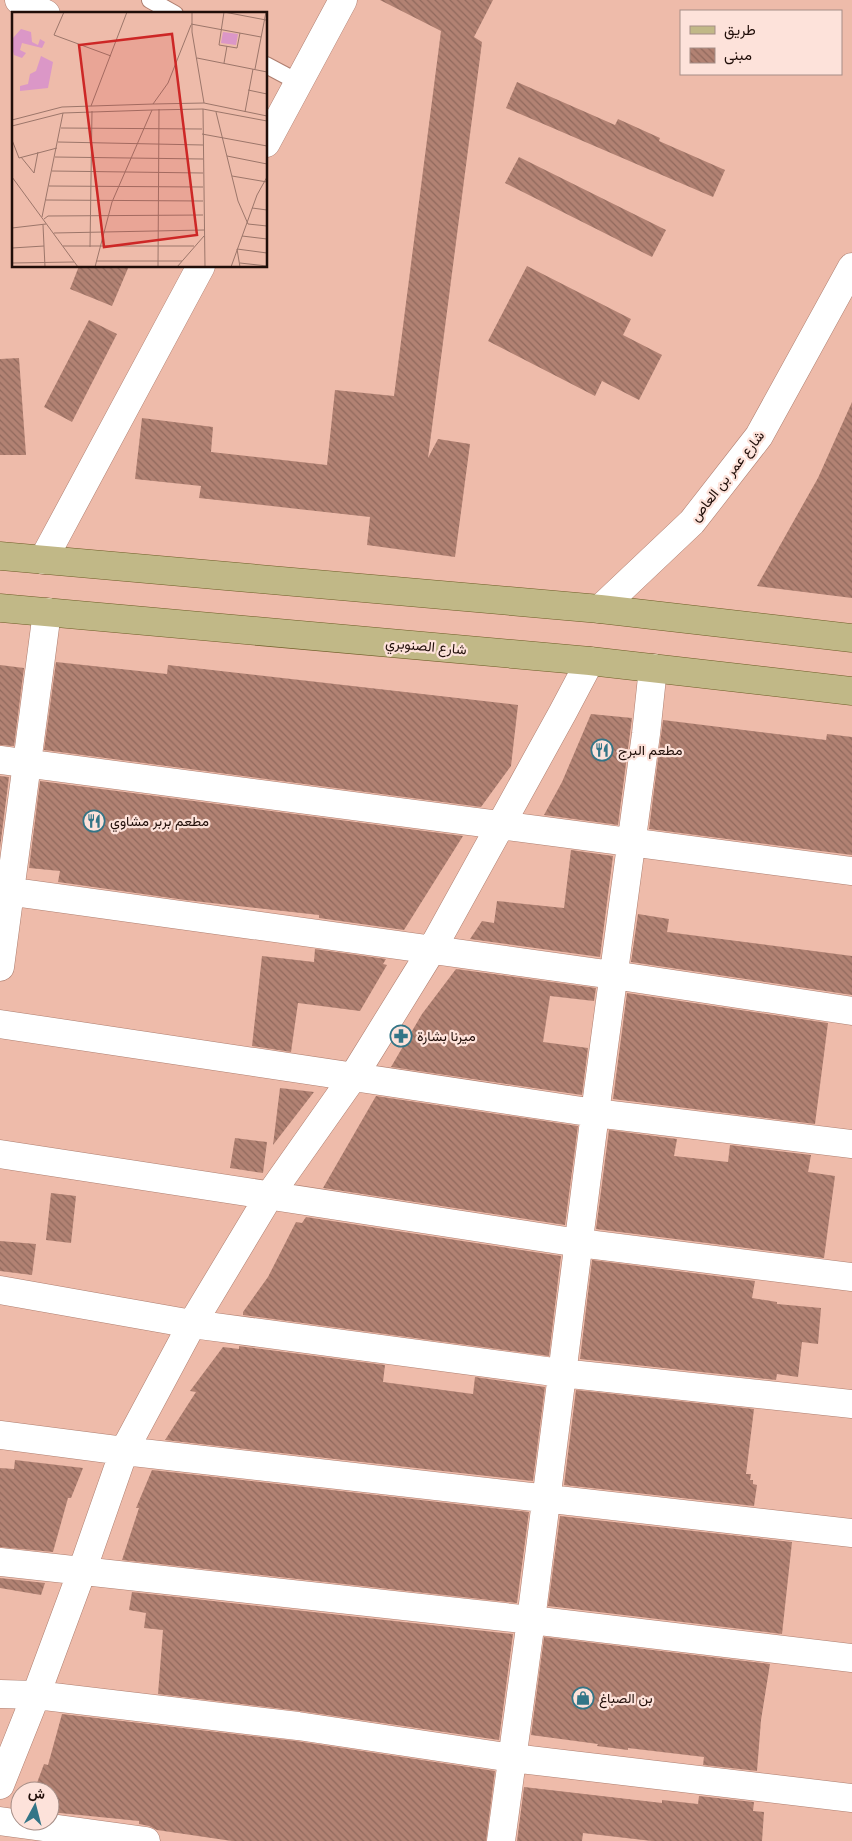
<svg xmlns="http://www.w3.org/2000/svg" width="852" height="1841" font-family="'Varela Round',Vazirmatn,sans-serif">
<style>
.building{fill:url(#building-back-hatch)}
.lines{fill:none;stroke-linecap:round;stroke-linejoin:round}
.lane-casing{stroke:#ae7e6f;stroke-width:18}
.street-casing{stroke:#ae7e6f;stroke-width:29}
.secondary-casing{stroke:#ae7e6f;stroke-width:29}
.primary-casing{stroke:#6e5d27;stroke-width:29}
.lane{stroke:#fff;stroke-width:16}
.street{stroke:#fff;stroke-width:28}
.secondary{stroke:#fff;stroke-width:28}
.primary{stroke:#c1b887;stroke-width:28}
.labels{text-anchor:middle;stroke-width:4.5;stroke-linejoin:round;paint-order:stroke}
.street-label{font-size:14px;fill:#200e09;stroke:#fde2da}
.poi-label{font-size:14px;fill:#200e09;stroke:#fde2da;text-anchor:start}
.inset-road{fill:none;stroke:#9c766a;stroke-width:1}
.view{fill:#cd2726;fill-opacity:0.15;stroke:#cd2726;stroke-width:2.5}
.inset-edge{fill:none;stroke:#200e09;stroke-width:2.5}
</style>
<defs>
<pattern id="building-back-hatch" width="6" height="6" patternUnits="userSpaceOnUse" patternTransform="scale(1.25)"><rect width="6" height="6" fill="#b28273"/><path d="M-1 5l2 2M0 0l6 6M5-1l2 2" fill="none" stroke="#90695d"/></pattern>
</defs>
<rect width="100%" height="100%" fill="#eba"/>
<!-- building -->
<path class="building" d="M 380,0 L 493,0 L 474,37 L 482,42 L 428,458 L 438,439 L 470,444 L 455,557 L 367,545 L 370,517 L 199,498 L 201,486 L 135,479 L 142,418 L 213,427 L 211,452 L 327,465 L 335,390 L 394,396 L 441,31 Z
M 517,82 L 615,125 L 618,119 L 660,138 L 659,141 L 725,170 L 713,197 L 506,108 Z
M 519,157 L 666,230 L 652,257 L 505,183 Z
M 79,266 L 129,266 L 112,306 L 70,289 Z
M 527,266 L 631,319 L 623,335 L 662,355 L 639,400 L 602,381 L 595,396 L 488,341 Z
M 89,320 L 117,334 L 72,422 L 44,407 Z
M 19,358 L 26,455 L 0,455 L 0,359 Z
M 852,402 L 852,598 L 757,586 L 818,478 Z
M 56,662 L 167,674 L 168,665 L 518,705 L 511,766 L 481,807 L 44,750 Z
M 0,665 L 24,668 L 14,746 L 0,745 Z
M 591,714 L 632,718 L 618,825 L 544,815 L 562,782 Z
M 663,720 L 826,740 L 827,734 L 852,737 L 852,855 L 649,829 Z
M 0,776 L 9,777 L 0,848 Z
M 40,781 L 463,836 L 404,930 L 319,918 L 319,915 L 185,900 L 58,882 L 60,871 L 29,868 Z
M 571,850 L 613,856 L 600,957 L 470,939 L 482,921 L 494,923 L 497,901 L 564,908 Z
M 638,914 L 669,919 L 667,932 L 852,956 L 852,995 L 631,962 Z
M 315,949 L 386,959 L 383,964 L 387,965 L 360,1011 L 298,1003 L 291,1052 L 252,1046 L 262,956 L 314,962 Z
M 456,969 L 596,988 L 594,1001 L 550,996 L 543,1042 L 588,1048 L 582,1095 L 391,1067 L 422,1014 Z
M 627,993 L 828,1023 L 815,1124 L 613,1099 Z
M 280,1088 L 314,1092 L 273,1145 Z
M 376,1096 L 578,1126 L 565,1225 L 323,1188 Z
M 609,1130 L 677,1139 L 674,1156 L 728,1162 L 730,1145 L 811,1155 L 808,1172 L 835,1176 L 824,1258 L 596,1229 Z
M 235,1138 L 267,1142 L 263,1173 L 230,1168 Z
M 51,1193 L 76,1196 L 71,1243 L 46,1240 Z
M 306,1217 L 561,1256 L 549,1356 L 243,1315 L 243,1312 L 268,1277 L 296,1222 L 302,1223 Z
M 0,1241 L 36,1244 L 32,1275 L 0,1271 Z
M 592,1260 L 755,1281 L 752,1298 L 777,1302 L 777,1304 L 821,1308 L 818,1344 L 802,1342 L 798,1377 L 777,1374 L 776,1380 L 580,1359 Z
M 239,1346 L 385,1365 L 383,1382 L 473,1394 L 475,1377 L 545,1387 L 533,1481 L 165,1440 L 196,1392 L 190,1391 L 223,1347 L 239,1349 Z
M 576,1390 L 754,1409 L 746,1474 L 751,1474 L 750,1480 L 753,1480 L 753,1484 L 757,1485 L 754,1506 L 564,1485 Z
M 15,1460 L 83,1468 L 71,1498 L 68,1498 L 53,1552 L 0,1547 L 0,1468 L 14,1469 Z
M 152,1470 L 529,1512 L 517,1603 L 122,1560 L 139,1508 L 136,1508 Z
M 560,1516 L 792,1542 L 782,1634 L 548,1606 Z
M 0,1578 L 45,1583 L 41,1595 L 0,1588 Z
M 132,1592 L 513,1634 L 499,1740 L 300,1711 L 158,1694 L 163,1630 L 144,1628 L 146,1613 L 129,1610 Z
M 544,1637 L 770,1664 L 761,1720 L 757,1771 L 703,1765 L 704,1757 L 628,1748 L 628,1750 L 597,1746 L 598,1744 L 531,1735 Z
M 62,1714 L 296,1741 L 495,1771 L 486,1841 L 232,1841 L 157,1830 L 149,1826 L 139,1824 L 139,1821 L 50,1812 L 50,1791 L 34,1791 L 44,1764 L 48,1765 Z
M 524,1787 L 662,1803 L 662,1800 L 698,1804 L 699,1796 L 754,1802 L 753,1811 L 764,1812 L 762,1841 L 652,1841 L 583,1833 L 582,1841 L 517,1841 Z"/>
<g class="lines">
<!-- lane casing -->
<g class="lane-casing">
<path id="lane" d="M 150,0 L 175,14
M 266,65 L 298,82"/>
</g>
<!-- street casing -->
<g class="street-casing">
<path id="street" d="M 19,0 L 46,14
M 266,143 L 343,0
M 43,560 L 201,266
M 0,760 L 852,871
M 0,890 L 613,975 L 852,1011
M 0,967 L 47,612
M 0,1024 L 595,1113 L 852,1144
M 0,1154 L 579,1243 L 852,1277
M 0,1290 L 192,1324 L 561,1373 L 852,1404
M 0,1435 L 124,1451 L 852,1533
M 0,1562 L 531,1620 L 852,1658
M 0,1694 L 36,1695 L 298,1726 L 512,1758 L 852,1798
M 0,1785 L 36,1695 L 82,1571 L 124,1451 L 192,1324 L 269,1196 L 353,1077 L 431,951 L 563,712 L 590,661
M 0,1821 L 146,1841
M 501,1841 L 531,1620 L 595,1113 L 646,734 L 653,668"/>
</g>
<!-- secondary casing -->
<g class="secondary-casing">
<path id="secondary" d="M 600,609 L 692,522 L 759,436 L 852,267"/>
</g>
<!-- primary casing -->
<g class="primary-casing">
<path id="primary" d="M 0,556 L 600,609 L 852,638
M 0,608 L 590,661 L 852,691"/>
</g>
<!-- lane -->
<use href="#lane" class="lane"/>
<!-- street -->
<use href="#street" class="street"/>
<!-- secondary -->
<use href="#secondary" class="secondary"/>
<!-- primary -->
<use href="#primary" class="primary"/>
</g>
<!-- icons -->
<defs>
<g id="restaurant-ring" transform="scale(1.125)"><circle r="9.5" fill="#fde2da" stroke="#337587" stroke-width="1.5"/><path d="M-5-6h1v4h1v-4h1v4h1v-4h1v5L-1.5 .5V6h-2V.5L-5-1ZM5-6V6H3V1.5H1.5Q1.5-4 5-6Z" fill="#337587"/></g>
<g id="pharmacy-ring" transform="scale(1.125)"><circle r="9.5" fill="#fde2da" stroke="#337587" stroke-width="1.5"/><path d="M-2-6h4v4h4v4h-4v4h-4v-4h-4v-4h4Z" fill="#337587"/></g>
<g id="shop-ring" transform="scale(1.125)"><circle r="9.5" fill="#fde2da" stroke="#337587" stroke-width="1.5"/><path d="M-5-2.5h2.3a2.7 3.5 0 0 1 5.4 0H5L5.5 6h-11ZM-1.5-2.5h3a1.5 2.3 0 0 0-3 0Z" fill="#337587"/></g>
</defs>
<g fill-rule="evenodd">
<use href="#restaurant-ring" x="602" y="750"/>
<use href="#restaurant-ring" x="94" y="821"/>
<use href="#pharmacy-ring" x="401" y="1036"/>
<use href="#shop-ring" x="583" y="1698"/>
</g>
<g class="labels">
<!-- street labels -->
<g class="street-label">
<text transform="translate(727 476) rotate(-52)" y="5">شارع عمر بن العاص</text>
<text transform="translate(426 646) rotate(5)" y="5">شارع الصنوبري</text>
</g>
<!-- poi labels -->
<g class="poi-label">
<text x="618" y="755">مطعم البرج</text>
<text x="110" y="826">مطعم بربر مشاوي</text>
<text x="417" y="1041">ميرنا بشارة</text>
<text x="599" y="1703">بن الصباغ</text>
</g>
</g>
<!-- overview -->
<g transform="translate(12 12)">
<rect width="255" height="255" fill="#eba"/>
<path d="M 9,17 L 19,20 L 20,30 L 26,33 L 28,27 L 33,30 L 30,36 L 10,31 L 8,38 L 14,41 L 10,46 L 2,43 L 0,36 L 1,26 ZM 29,44 L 41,50 L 36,76 L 8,79 L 8,74 L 16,72 L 18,62 L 24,59 Z" fill="#db97c7"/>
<path d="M 211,20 L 226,22 L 224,33 L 209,31 Z" fill="#db97c7"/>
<path class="inset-road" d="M 52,0 L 42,23 L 99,44M 180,0 L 180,20 L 192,91M 212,0 L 207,33 L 225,36 L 228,21M 212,0 L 254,8M 179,12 L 249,25M 185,46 L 255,60M 212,51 L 215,34M 243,57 L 254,0M 236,78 L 255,82M 141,92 L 156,71 L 179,13M 79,94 L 115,0M 191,97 L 193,255M 204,100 L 226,189 L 236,212 L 255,214M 233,100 L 241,57M 0,108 L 50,95 L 141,92 L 192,91 L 255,104M 0,114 L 51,101 L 140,98 L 191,97 L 255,109M 49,116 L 190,117M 190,122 L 255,134M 0,128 L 7,146 L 45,136M 46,130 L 191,133M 215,144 L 255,152M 9,145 L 22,161 L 26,140M 43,145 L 191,147M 40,159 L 191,161M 220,164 L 255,170M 0,165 L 66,255M 37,174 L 191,175M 34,188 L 191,189M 240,196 L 255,198M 30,205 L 51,101M 32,207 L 36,204 L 191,203M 31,213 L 33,255M 0,216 L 34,212M 42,221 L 192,218M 230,224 L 255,227M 51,234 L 182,234M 78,235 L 80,99M 0,236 L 32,234M 225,237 L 255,241M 225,237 L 228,255M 84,249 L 170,249M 0,251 L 62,250M 228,251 L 255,254M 83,255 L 100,190 L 140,98M 146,255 L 147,97M 165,255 L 192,224M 219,255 L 245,183 L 255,165"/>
<path class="view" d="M 160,22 L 185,223 L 92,235 L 67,33 Z"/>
<rect width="255" height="255" class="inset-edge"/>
</g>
<!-- legend -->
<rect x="680" y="10" width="162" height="65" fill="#fde2da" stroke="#a58d86"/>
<rect x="690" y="26" width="25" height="8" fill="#c1b887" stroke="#a58d86"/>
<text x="724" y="35" font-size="15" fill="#200e09">طريق</text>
<rect x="690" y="48" width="25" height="15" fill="url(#building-back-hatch)" stroke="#a58d86"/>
<text x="724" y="60" font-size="15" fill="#200e09">مبنى</text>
<!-- north arrow -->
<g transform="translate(35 1806) rotate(7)"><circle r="24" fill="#fde2da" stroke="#a58d86"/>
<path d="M0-4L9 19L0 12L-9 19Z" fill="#337587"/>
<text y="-8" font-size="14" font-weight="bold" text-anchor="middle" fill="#200e09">ش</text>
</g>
</svg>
